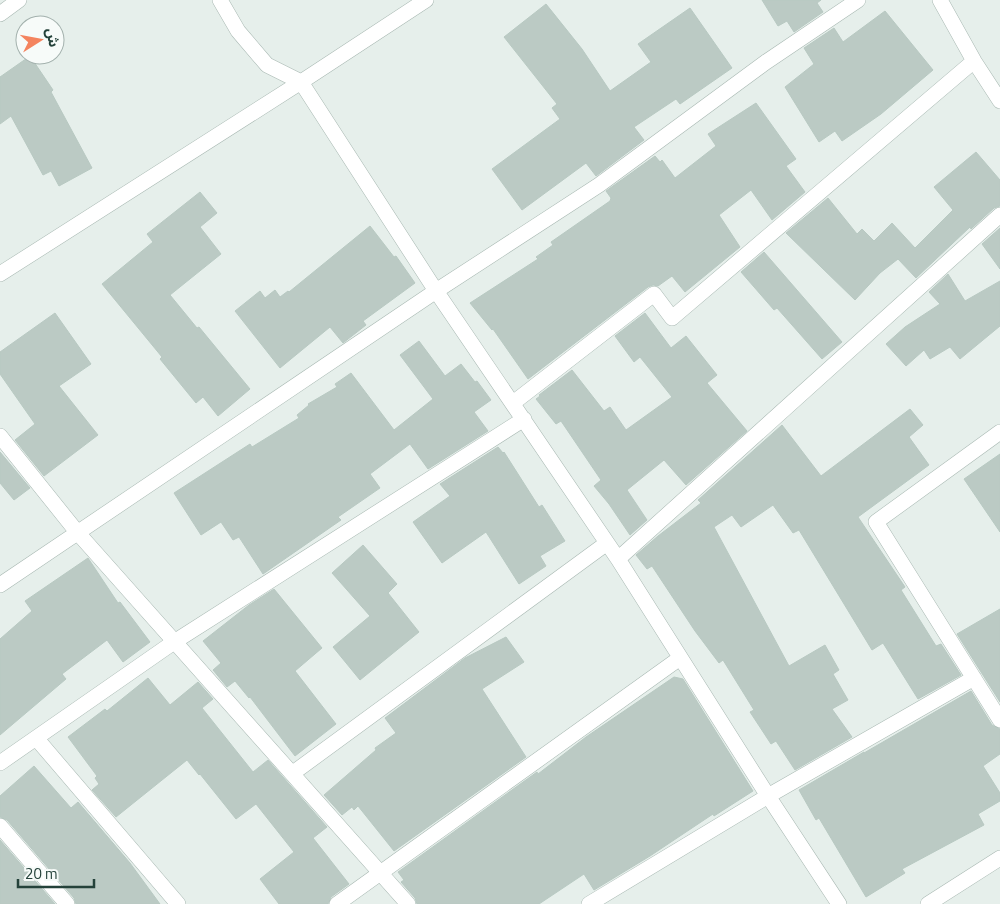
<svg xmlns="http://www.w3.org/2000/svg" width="1000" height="904" font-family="'Titillium Web','Noto Sans Arabic',sans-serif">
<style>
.building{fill:#bbcac4;stroke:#b8c9c2}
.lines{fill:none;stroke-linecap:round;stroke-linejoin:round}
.minor-casing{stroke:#a8b8b2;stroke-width:16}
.minor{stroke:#fff;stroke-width:15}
</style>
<rect width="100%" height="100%" fill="#e6efeb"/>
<!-- building -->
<path class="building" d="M 762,0 L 821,0 L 817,3 L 823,12 L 794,32 L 787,21 L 778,26 Z
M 546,4 L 582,49 L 610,91 L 651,62 L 638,44 L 690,8 L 732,68 L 680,104 L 676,99 L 634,127 L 644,140 L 596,176 L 586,163 L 522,210 L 492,169 L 560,119 L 552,108 L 557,104 L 504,37 Z
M 885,11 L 933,70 L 881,114 L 842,141 L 835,131 L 819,142 L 785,87 L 814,64 L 804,48 L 834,28 L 843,42 Z
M 30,56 L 53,90 L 51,92 L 92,168 L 59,186 L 51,171 L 43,175 L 11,116 L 0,124 L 0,77 Z
M 756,103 L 796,159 L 786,166 L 805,192 L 772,220 L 751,190 L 719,215 L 740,247 L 685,292 L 672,276 L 658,286 L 653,285 L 648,287 L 528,379 L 493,329 L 492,330 L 470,303 L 538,259 L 536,257 L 553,245 L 551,242 L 610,201 L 611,198 L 606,191 L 655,156 L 660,162 L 662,160 L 675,178 L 716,146 L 708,134 Z
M 976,152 L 1000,180 L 1000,206 L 994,208 L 971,229 L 970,227 L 916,278 L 898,259 L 880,273 L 855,300 L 786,233 L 828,198 L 857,234 L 862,229 L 874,241 L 892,223 L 915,248 L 953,210 L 934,187 Z
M 200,192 L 217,213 L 200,227 L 221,254 L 170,295 L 197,328 L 199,327 L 250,389 L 218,416 L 203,397 L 196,403 L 160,359 L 162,357 L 102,284 L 153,242 L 147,234 Z
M 370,226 L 394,257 L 396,256 L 415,283 L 363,321 L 366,325 L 343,343 L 330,327 L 280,368 L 235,311 L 260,291 L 265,298 L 275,290 L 280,297 L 288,291 L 289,292 Z
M 1000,228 L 1000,269 L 982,244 Z
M 764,252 L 842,342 L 822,359 L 777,308 L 774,310 L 741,272 Z
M 948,274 L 965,301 L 1000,281 L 1000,326 L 960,359 L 950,347 L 930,359 L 924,350 L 906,366 L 886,344 L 905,327 L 940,304 L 929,292 Z
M 55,313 L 91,364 L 59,386 L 98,435 L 44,476 L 15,440 L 35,424 L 0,374 L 0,352 Z
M 645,313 L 671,348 L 686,336 L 717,375 L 707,383 L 747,431 L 686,485 L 664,460 L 627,490 L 647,520 L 630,535 L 609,504 L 594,486 L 601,480 L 561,421 L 556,424 L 536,399 L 540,396 L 539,395 L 572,370 L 604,411 L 610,407 L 626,430 L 672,397 L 640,357 L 634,362 L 615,336 Z
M 419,341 L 445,376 L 461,364 L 475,382 L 477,381 L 491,400 L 474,412 L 488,431 L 428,469 L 410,444 L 370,474 L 380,488 L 338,517 L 341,520 L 263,574 L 239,537 L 233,540 L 221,522 L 201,535 L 174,493 L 250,444 L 252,447 L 299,418 L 297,415 L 309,405 L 308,404 L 337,387 L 335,384 L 351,373 L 394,430 L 433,399 L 400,355 Z
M 910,409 L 923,425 L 909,437 L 929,465 L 858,517 L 905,587 L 901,590 L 936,646 L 941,644 L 961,675 L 918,699 L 883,643 L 872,650 L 799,530 L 793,533 L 773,505 L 741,527 L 732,515 L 714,527 L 789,666 L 825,645 L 839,670 L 833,674 L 848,700 L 832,709 L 852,737 L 795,770 L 776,741 L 771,744 L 750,712 L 754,710 L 723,660 L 719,663 L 695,631 L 652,566 L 647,569 L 636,555 L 658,536 L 701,503 L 698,500 L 782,425 L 821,476 Z
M 498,447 L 503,453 L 504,452 L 539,507 L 542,505 L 565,541 L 540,556 L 546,566 L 519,584 L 486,532 L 442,563 L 413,522 L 450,496 L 440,484 Z
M 0,452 L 30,488 L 14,500 L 0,483 Z
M 1000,454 L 1000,532 L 964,479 Z
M 363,545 L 397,584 L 388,593 L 419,632 L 360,680 L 333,647 L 370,616 L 332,573 Z
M 88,558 L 118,603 L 120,602 L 150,642 L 123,662 L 107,640 L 62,674 L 66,679 L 0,735 L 0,639 L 32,611 L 25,601 Z
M 274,589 L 322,648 L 295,671 L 336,724 L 295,756 L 250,697 L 249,698 L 235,681 L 227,687 L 213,670 L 221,663 L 203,641 L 249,605 Z
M 1000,609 L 1000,702 L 957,634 Z
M 506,637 L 524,662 L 482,689 L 526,757 L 394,851 L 358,806 L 354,810 L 352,807 L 342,815 L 324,795 L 376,750 L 375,748 L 396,733 L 385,718 L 465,658 Z
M 674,677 L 683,679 L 753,791 L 714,816 L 713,814 L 650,856 L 594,890 L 584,874 L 539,904 L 417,904 L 415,898 L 401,882 L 404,880 L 398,872 L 537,772 L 538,774 L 586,737 Z
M 148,678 L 170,705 L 198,682 L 213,699 L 202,708 L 253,772 L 268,760 L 327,827 L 313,838 L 349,884 L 331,897 L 328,904 L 279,904 L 260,879 L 294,852 L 256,804 L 236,819 L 200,774 L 199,775 L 187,760 L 116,817 L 92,790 L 99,784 L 95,778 L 97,776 L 68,737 L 105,709 L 107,711 Z
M 971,691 L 992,725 L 1000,729 L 1000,754 L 983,766 L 1000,793 L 1000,801 L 978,814 L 984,825 L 902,869 L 905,873 L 866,897 L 819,818 L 816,820 L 799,790 L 864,752 L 864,753 Z
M 34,766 L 71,808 L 78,802 L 130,863 L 160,904 L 76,904 L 74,898 L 7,820 L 0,817 L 0,796 Z
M 0,840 L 55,904 L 0,904 Z"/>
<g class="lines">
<!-- minor casing -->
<g class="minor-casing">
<path id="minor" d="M 220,0 L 238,31 L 267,65 L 301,82 L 436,291 L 618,559 L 768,796 L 839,904
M 940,0 L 974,61 L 1000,101
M 0,14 L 19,0
M 0,274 L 301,82 L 426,0
M 513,403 L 654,294 L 672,318 L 974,61
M 1000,432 L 876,522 L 1000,720
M 0,436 L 77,532 L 408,904
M 618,559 L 1000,215
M 0,585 L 436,291 L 599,185 L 766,62 L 858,0
M 36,738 L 178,904
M 0,763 L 174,642 L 524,419
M 293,773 L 607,543
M 0,826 L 67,904
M 337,904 L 680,658
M 589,904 L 768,796 L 974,678
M 928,904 L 1000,858"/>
</g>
<!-- minor -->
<use href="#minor" class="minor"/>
</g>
<!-- north arrow -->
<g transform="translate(40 40) rotate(79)"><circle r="24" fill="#f7fbf9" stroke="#a3b1ad"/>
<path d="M0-4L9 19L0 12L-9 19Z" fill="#f4845f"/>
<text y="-8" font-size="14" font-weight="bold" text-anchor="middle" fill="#24423a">ش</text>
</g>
<!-- scale -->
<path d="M18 879v8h76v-8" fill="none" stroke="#24423a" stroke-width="2.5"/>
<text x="25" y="879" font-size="15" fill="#24423a" stroke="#f7fbf9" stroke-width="4" paint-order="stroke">20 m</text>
</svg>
